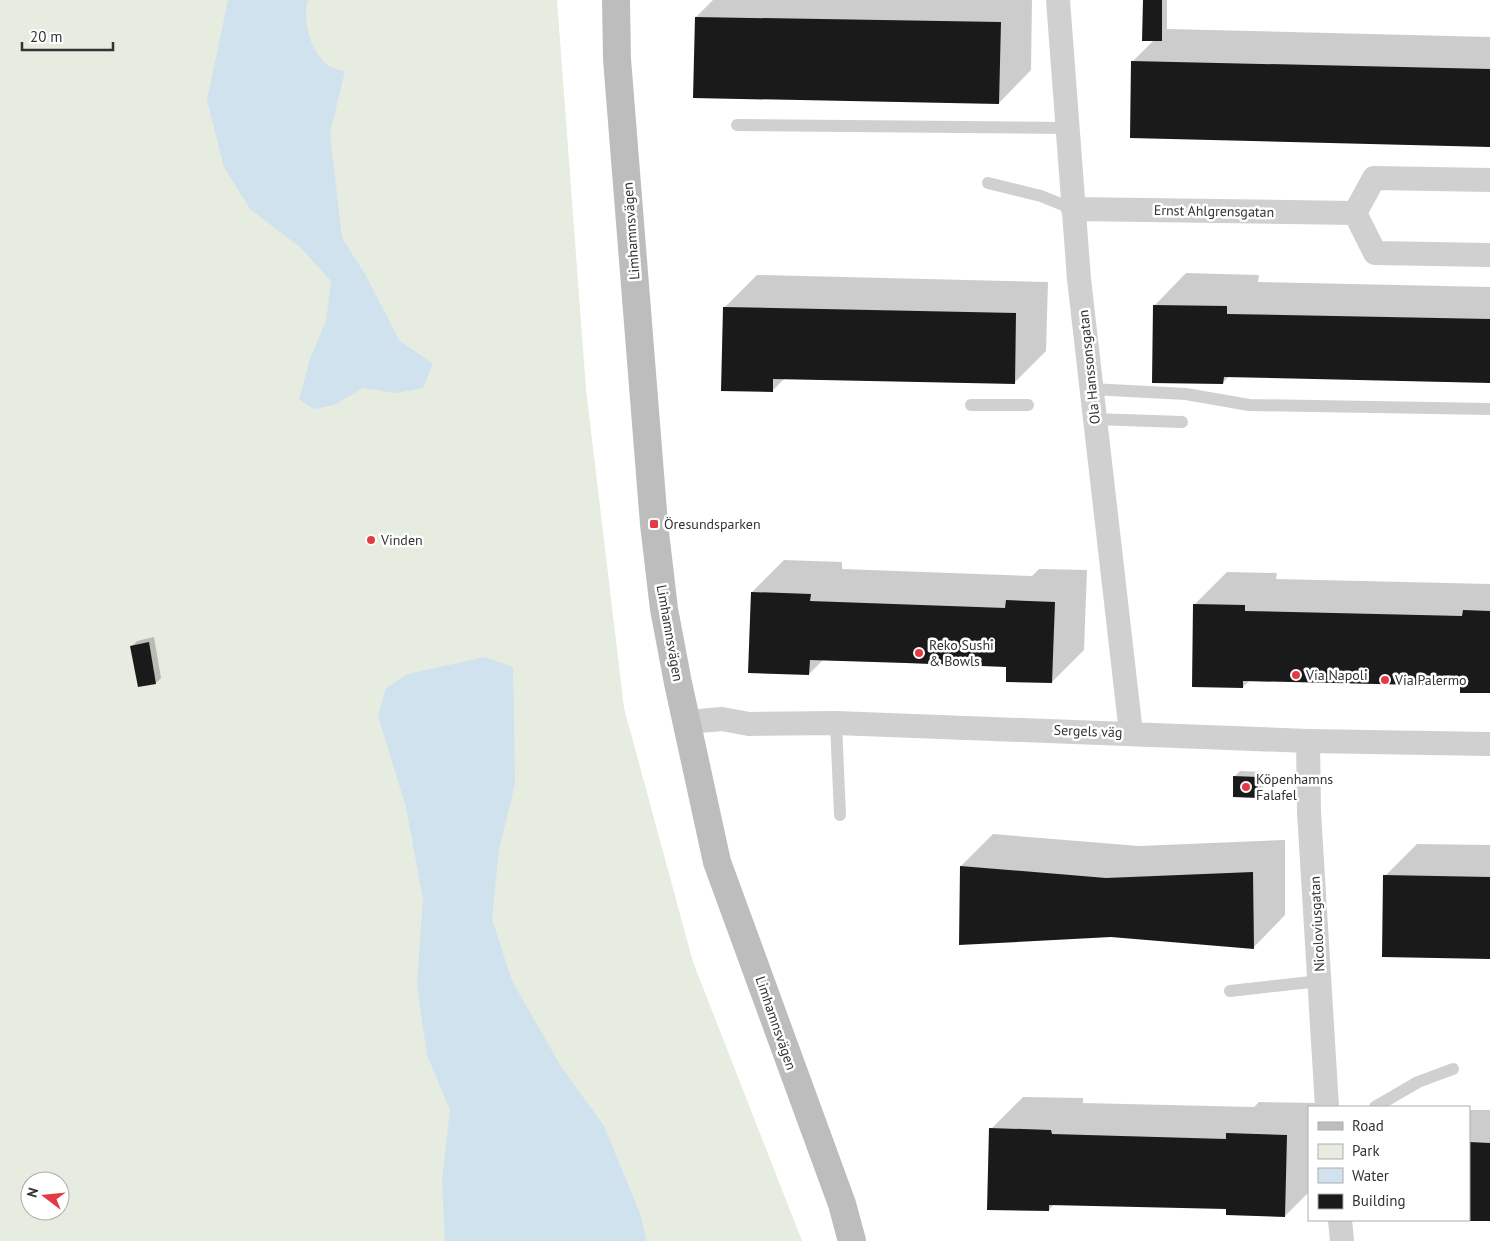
<svg xmlns="http://www.w3.org/2000/svg" width="1490" height="1241" font-family="'PT Sans',sans-serif">
<style>
.green{fill:#e6ecdf;fill-rule:evenodd}
.water{fill:#cfe2ee}
.shadow{fill:#0003}
.building{fill:#1a1a1a}
.lines{fill:none;stroke-linecap:round;stroke-linejoin:round}
.service{stroke:#d0d0d0;stroke-width:12}
.minor{stroke:#d0d0d0;stroke-width:24}
.secondary{stroke:#bdbdbd;stroke-width:28}
.poi-dot{fill:#e63946;stroke:#fff;stroke-width:2}
.labels{text-anchor:middle;stroke-width:5;stroke-linejoin:round;paint-order:stroke}
.street-label{font-size:14px;fill:#333;stroke:#fff}
.poi-label{font-size:14px;fill:#333;stroke:#fff;text-anchor:start}
</style>
<rect width="100%" height="100%" fill="#fff"/>
<!-- green -->
<path class="green" d="M 0,0 L 557,0 L 586,389 L 624,708 L 693,962 L 802,1241 L 0,1241 ZM 30,1181 L 60,1181 L 60,1211 L 30,1211 Z"/>
<!-- water -->
<path class="water" d="M 228,0 L 308,0 C 302,21 310,50 327,65 C 331,68 339,70 345,71 L 330,133 L 342,238 L 365,274 L 399,340 L 433,364 L 423,388 L 396,393 L 363,388 L 334,405 L 314,409 L 299,399 L 310,359 L 326,321 L 331,281 L 301,248 L 250,209 L 224,167 L 207,100 Z
M 485,657 L 513,667 L 515,784 L 499,849 L 492,919 L 512,981 L 562,1068 L 604,1126 L 641,1216 L 646,1241 L 445,1241 L 442,1182 L 450,1110 L 427,1055 L 417,985 L 423,899 L 406,807 L 378,716 L 386,688 L 408,674 Z"/>
<!-- shadow -->
<path class="shadow" d="M 713,0 L 1032,0 L 1031,70 L 999,103 L 696,17 Z
M 1144,0 L 1167,0 L 1167,29 L 1490,37 L 1490,145 L 1132,62 L 1154,40 Z
M 1186,273 L 1259,275 L 1258,282 L 1490,287 L 1490,381 L 1229,376 L 1223,383 L 1154,306 Z
M 757,275 L 1048,282 L 1046,351 L 1014,383 L 785,378 L 772,391 L 725,307 Z
M 784,560 L 842,562 L 842,569 L 1032,576 L 1039,569 L 1087,570 L 1084,650 L 1052,682 L 1007,666 L 823,660 L 809,674 L 752,592 Z
M 1227,572 L 1277,573 L 1276,579 L 1490,584 L 1490,692 L 1461,685 L 1250,680 L 1243,687 L 1195,604 Z
M 154,637 L 161,678 L 156,683 L 132,646 L 137,641 Z
M 1240,771 L 1264,772 L 1263,791 L 1258,796 L 1234,777 Z
M 993,834 L 1139,846 L 1285,840 L 1285,915 L 1253,948 L 1111,936 L 960,944 L 961,866 Z
M 1417,844 L 1490,845 L 1490,958 L 1385,876 Z
M 1023,1097 L 1083,1098 L 1083,1103 L 1254,1107 L 1259,1102 L 1319,1103 L 1319,1107 L 1309,1107 L 1309,1192 L 1285,1216 L 1227,1208 L 1055,1203 L 1049,1210 L 991,1129 Z
M 1469,1110 L 1490,1110 L 1490,1220 L 1469,1220 Z"/>
<!-- building -->
<path class="building" d="M 1143,0 L 1162,0 L 1162,41 L 1142,41 Z
M 695,17 L 1001,22 L 999,104 L 693,98 Z
M 1131,61 L 1490,69 L 1490,147 L 1130,138 Z
M 1153,305 L 1227,306 L 1227,314 L 1490,319 L 1490,383 L 1224,377 L 1223,384 L 1152,383 Z
M 723,307 L 1016,313 L 1015,384 L 773,379 L 773,392 L 721,391 Z
M 751,592 L 811,594 L 810,601 L 1005,608 L 1006,600 L 1055,602 L 1052,683 L 1006,682 L 1006,667 L 906,663 L 810,660 L 809,675 L 748,673 Z
M 1193,604 L 1245,605 L 1245,611 L 1462,616 L 1463,610 L 1490,611 L 1490,693 L 1460,693 L 1460,686 L 1243,681 L 1243,688 L 1192,687 Z
M 149,642 L 156,684 L 138,687 L 130,646 Z
M 1233,776 L 1258,777 L 1258,798 L 1233,797 Z
M 960,866 L 1106,878 L 1253,872 L 1254,949 L 1111,937 L 959,945 Z
M 1383,875 L 1490,877 L 1490,959 L 1382,957 Z
M 989,1128 L 1051,1130 L 1052,1134 L 1226,1139 L 1226,1133 L 1287,1135 L 1285,1217 L 1226,1215 L 1226,1209 L 1049,1205 L 1049,1211 L 987,1210 Z
M 1469,1142 L 1490,1143 L 1490,1221 L 1469,1221 Z"/>
<g class="lines">
<!-- service -->
<path class="service" d="M 737,125 L 1067,128
M 988,183 L 1041,196 L 1073,209
M 1091,389 L 1186,394 L 1249,405 L 1490,409
M 971,405 L 1028,405
M 1094,419 L 1182,422
M 836,723 L 840,815
M 1230,991 L 1320,981
M 1375,1107 L 1418,1082 L 1453,1069"/>
<!-- minor -->
<path class="minor" d="M 1058,0 L 1079,279 L 1131,733
M 1073,209 L 1355,213
M 1355,213 L 1375,253 L 1490,255
M 1355,213 L 1374,178 L 1490,180
M 687,722 L 722,719 L 749,724 L 836,723 L 1308,741 L 1490,744
M 1308,741 L 1309,812 L 1327,1107
M 1340,1220 L 1342,1241"/>
<!-- secondary -->
<path class="secondary" d="M 616,0 L 617,59 L 654,524 L 664,609 L 678,683 L 717,862 L 842,1204 L 852,1241"/>
</g>
<!-- markers -->
<g class="poi-dot">
<rect x="649" y="519" width="10" height="10" rx="2.5"/>
<circle cx="371" cy="540" r="5"/>
<circle cx="919" cy="653" r="5"/>
<circle cx="1296" cy="675" r="5"/>
<circle cx="1385" cy="680" r="5"/>
<circle cx="1246" cy="787" r="5"/>
</g>
<g class="labels">
<!-- street labels -->
<g class="street-label">
<text transform="translate(1214 211) rotate(1)" y="5">Ernst Ahlgrensgatan</text>
<text transform="translate(631 231) rotate(-94)" y="5">Limhamnsvägen</text>
<text transform="translate(1089 367) rotate(-96)" y="5">Ola Hanssonsgatan</text>
<text transform="translate(670 633) rotate(80)" y="5">Limhamnsvägen</text>
<text transform="translate(1088 731) rotate(2)" y="5">Sergels väg</text>
<text transform="translate(1317 924) rotate(-93)" y="5">Nicoloviusgatan</text>
<text transform="translate(776 1023) rotate(71)" y="5">Limhamnsvägen</text>
</g>
<!-- poi labels -->
<g class="poi-label">
<text x="664" y="529">Öresundsparken</text>
<text x="381" y="545">Vinden</text>
<text x="929" y="650">Reko Sushi<tspan x="929" dy="16">&amp; Bowls</tspan></text>
<text x="1306" y="680">Via Napoli</text>
<text x="1395" y="685">Via Palermo</text>
<text x="1256" y="784">Köpenhamns<tspan x="1256" dy="16">Falafel</tspan></text>
</g>
</g>
<!-- legend -->
<rect x="1308" y="1106" width="162" height="115" fill="#ffffff" stroke="#adadad"/>
<rect x="1318" y="1122" width="25" height="8" fill="#bdbdbd" stroke="#adadad"/>
<text x="1352" y="1131" font-size="15" fill="#333333">Road</text>
<rect x="1318" y="1144" width="25" height="15" fill="#e6ecdf" stroke="#adadad"/>
<text x="1352" y="1156" font-size="15" fill="#333333">Park</text>
<rect x="1318" y="1168" width="25" height="15" fill="#cfe2ee" stroke="#adadad"/>
<text x="1352" y="1181" font-size="15" fill="#333333">Water</text>
<rect x="1318" y="1194" width="25" height="15" fill="#1a1a1a" stroke="#adadad"/>
<text x="1352" y="1206" font-size="15" fill="#333333">Building</text>
<!-- north arrow -->
<g transform="translate(45 1196) rotate(286)"><circle r="24" fill="#ffffff" stroke="#adadad"/>
<path d="M0-4L9 19L0 12L-9 19Z" fill="#e63946"/>
<text y="-8" font-size="14" font-weight="bold" text-anchor="middle" fill="#333333">N</text>
</g>
<!-- scale -->
<path d="M22 42v8h91v-8" fill="none" stroke="#333333" stroke-width="2.5"/>
<text x="30" y="42" font-size="15" fill="#333333" stroke="#ffffff" stroke-width="4" paint-order="stroke">20 m</text>
</svg>
